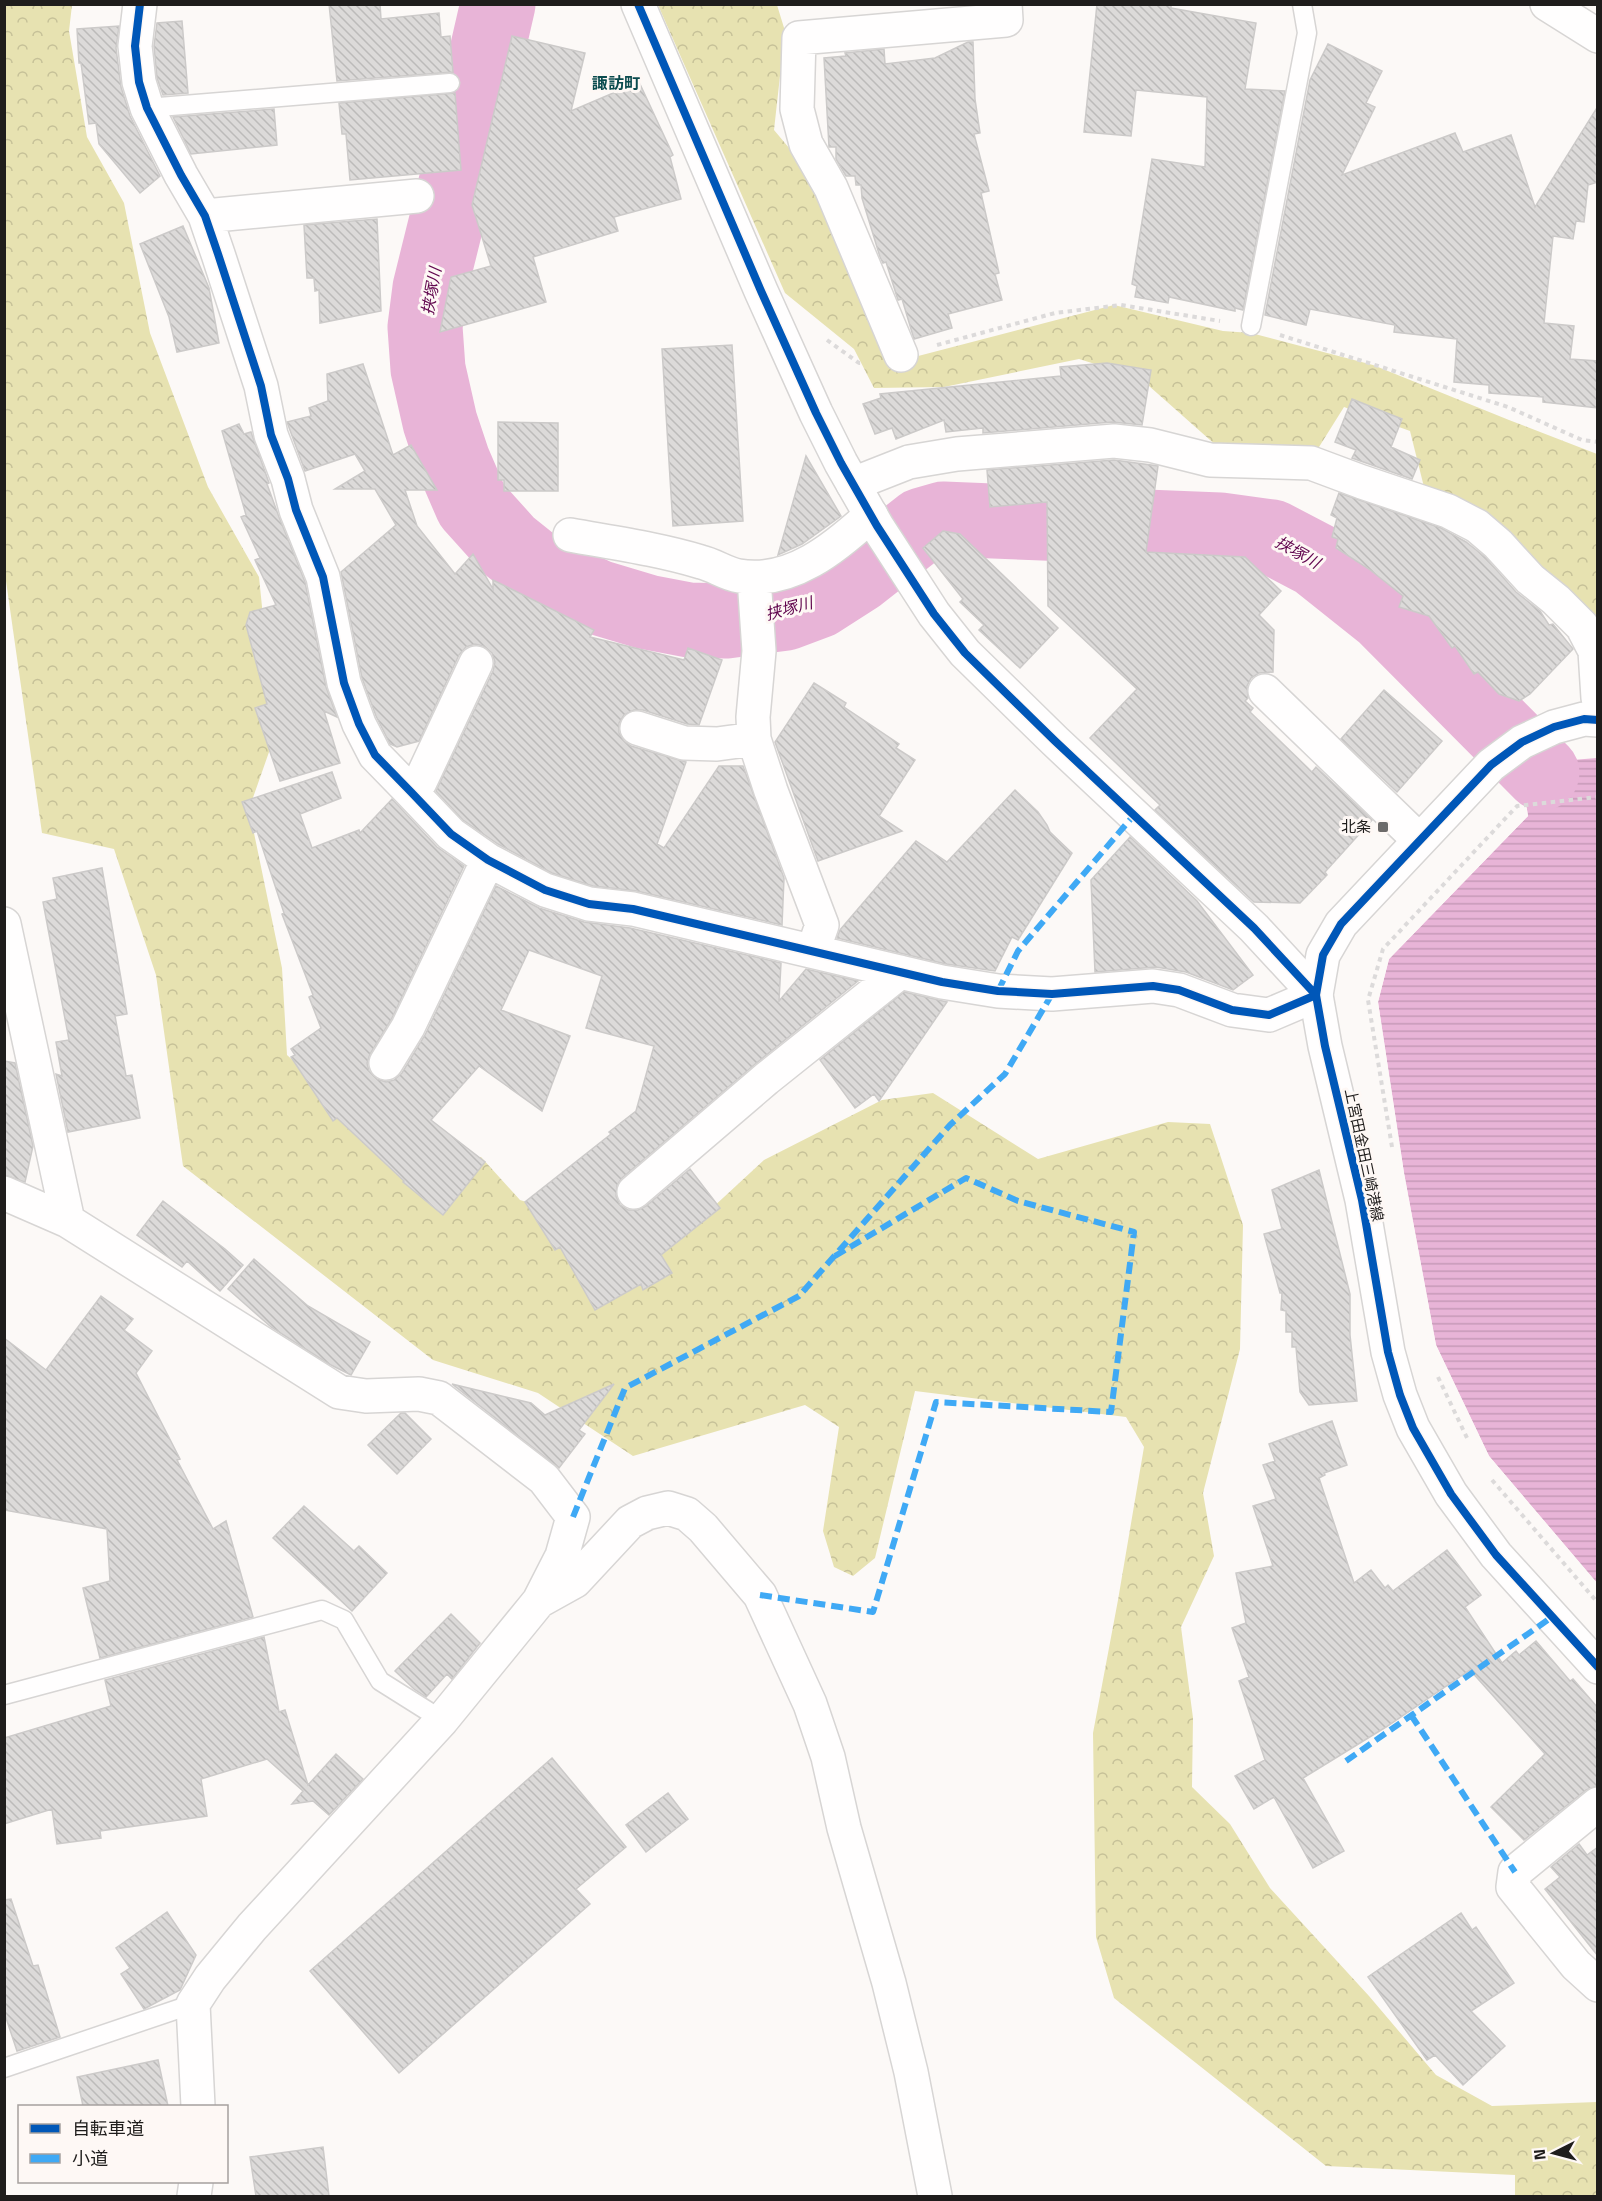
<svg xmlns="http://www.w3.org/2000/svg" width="1602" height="2201" font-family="'Titillium Web','Noto Sans JP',sans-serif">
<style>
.forest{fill:url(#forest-crowns)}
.water{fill:url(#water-rules)}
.pier{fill:#fcf9f7}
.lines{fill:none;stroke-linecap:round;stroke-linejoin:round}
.river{stroke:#e8b4d7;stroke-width:75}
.building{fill:url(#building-back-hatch);stroke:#cccac9;stroke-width:1.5}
.service-casing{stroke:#d7d5d4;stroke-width:21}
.minor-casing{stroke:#d7d5d4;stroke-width:36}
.tertiary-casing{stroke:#d7d5d4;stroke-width:36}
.secondary-casing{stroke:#d7d5d4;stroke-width:36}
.path{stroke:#dcdada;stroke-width:4;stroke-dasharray:4.5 4.5;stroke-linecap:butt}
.service{stroke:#fffefe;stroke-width:18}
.minor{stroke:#fffefe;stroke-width:33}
.tertiary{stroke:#fffefe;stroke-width:33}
.secondary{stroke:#fffefe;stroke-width:33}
.quiet{stroke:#3fa9f5;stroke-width:6;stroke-dasharray:12 6;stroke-linecap:butt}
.cycleway-casing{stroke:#fef8f5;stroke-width:11}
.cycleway{stroke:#0057b8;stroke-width:8}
.poi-dot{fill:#6c6a69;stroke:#fef8f5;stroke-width:2}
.labels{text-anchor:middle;stroke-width:6;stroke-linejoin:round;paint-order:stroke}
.poi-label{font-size:15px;fill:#1f1d1c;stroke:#fef8f5;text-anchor:end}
.street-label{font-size:15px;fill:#1f1d1c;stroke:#fef8f5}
.neighbourhood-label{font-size:16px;font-weight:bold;fill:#0a4b4e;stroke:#fef8f5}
.water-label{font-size:16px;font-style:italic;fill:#61064e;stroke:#fef8f5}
</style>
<defs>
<pattern id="forest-crowns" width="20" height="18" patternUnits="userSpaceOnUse" patternTransform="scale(1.5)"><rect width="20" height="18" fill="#e7e2b1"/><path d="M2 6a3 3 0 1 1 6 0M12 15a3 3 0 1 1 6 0" fill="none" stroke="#c6c198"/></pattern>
<pattern id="water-rules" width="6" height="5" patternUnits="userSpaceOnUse" patternTransform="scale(1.5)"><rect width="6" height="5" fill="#e8b4d7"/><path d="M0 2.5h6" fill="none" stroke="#c79ab8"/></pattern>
<pattern id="building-back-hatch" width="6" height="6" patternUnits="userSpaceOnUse" patternTransform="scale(1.5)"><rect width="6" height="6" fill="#dcdad9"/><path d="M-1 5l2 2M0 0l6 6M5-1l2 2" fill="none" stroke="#bcbbba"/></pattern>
</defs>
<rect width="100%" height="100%" fill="#fcf9f7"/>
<!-- forest -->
<path class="forest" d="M 4,5 L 72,5 L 69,31 L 87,137 L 124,203 L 150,333 L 208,487 L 259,577 L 275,735 L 249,809 L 282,968 L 287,1055 L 363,1124 L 420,1162 L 481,1157 L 520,1200 L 613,1229 L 697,1222 L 764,1160 L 882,1100 L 933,1093 L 1038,1159 L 1168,1122 L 1210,1124 L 1243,1225 L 1240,1349 L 1203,1493 L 1214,1556 L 1181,1627 L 1193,1718 L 1192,1787 L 1230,1824 L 1270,1888 L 1369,1996 L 1436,2075 L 1492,2106 L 1597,2102 L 1597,2196 L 1515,2196 L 1515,2175 L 1326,2166 L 1114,1998 L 1096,1937 L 1093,1733 L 1118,1600 L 1144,1447 L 1126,1417 L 915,1391 L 875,1558 L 853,1576 L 834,1567 L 823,1531 L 839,1427 L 805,1405 L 633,1456 L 538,1393 L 433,1360 L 183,1166 L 156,975 L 114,849 L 42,833 L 4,567 Z
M 658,5 L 777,5 L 785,31 L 774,130 L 826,192 L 899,361 L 1114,305 L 1223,331 L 1251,333 L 1373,365 L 1509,420 L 1597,454 L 1597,620 L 1594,620 L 1425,491 L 1410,431 L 1344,407 L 1309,463 L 1227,455 L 1140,378 L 1079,359 L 944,387 L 874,388 L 854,349 L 785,293 Z"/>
<!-- water -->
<path class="water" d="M 1597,758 L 1597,1583 L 1489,1456 L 1436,1345 L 1404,1173 L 1378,1002 L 1389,959 L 1528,816 L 1523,785 L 1542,773 L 1572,760 Z"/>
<!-- pier -->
<path class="pier" d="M 1523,785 L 1528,816 L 1389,959 L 1378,1002 L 1404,1173 L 1436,1345 L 1489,1456 L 1597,1583 L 1598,1586 L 1487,1458 L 1433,1346 L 1401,1173 L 1375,1002 L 1386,957 L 1525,815 L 1520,786 Z"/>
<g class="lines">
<!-- river -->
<path class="river" d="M 498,4 L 467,139 L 430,288 L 425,327 L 428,369 L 440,422 L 453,461 L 472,505 L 508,545 L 538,569 L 597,597 L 647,612 L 689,620 L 726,621 L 786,613 L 818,601 L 857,576 L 922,525 L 943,519 L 1220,530 L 1272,537 L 1316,560 L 1385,615 L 1542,773"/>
</g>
<!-- building -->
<path class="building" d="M 329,4 L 380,4 L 381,19 L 439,13 L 441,37 L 450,36 L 453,72 L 337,81 Z
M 1097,4 L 1171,4 L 1171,8 L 1256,23 L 1245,89 L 1285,91 L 1243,310 L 1235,308 L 1235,311 L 1169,297 L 1168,303 L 1135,297 L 1137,286 L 1132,284 L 1152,159 L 1205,167 L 1207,97 L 1136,90 L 1131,136 L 1084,132 Z
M 182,21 L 188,93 L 163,95 L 157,78 L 154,46 L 157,23 Z
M 119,26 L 116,48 L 121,87 L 130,116 L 160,176 L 140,193 L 99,144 L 96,123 L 89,124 L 81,63 L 79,63 L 77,29 Z
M 512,36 L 585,53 L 571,111 L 639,82 L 673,155 L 670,157 L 681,199 L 614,217 L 618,231 L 533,257 L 546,302 L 440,332 L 451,277 L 491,266 L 472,205 Z
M 968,42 L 973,42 L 975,99 L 980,133 L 974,134 L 989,191 L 981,193 L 999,273 L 995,274 L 1002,300 L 948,314 L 952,328 L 914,339 L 902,299 L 898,300 L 886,262 L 883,263 L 880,257 L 862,198 L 861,185 L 856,185 L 855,176 L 846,176 L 836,159 L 836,147 L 829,147 L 824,58 L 846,56 L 845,53 L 884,49 L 885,64 L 935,58 Z
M 1328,44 L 1382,71 L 1366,103 L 1375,107 L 1342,175 L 1455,133 L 1463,152 L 1511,135 L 1535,207 L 1598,106 L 1598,182 L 1588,185 L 1584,222 L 1576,221 L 1573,239 L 1553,236 L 1544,323 L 1574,326 L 1570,359 L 1598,361 L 1598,408 L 1543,402 L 1543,397 L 1489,393 L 1489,385 L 1454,382 L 1457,339 L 1394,332 L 1395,325 L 1310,309 L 1306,325 L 1265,315 L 1310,80 Z
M 455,93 L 461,170 L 350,180 L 346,134 L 342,134 L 339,103 Z
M 274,109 L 277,145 L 191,154 L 173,117 Z
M 377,219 L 381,311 L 320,323 L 319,290 L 315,291 L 314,278 L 307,278 L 304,225 Z
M 183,226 L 209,288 L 219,343 L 177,352 L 169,317 L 140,244 Z
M 732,345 L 743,521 L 673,526 L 662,349 Z
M 1107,363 L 1151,370 L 1142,425 L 1112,422 L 983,433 L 983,428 L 946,432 L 944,420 L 896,439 L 892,428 L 875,434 L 863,404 L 881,398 L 880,394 L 1061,376 L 1060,367 Z
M 363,364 L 393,455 L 411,445 L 437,490 L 405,490 L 417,526 L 455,574 L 473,554 L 493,589 L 493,580 L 594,630 L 590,637 L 684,660 L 688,648 L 722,660 L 699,725 L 687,724 L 643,710 L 634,710 L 624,715 L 619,723 L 619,733 L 624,741 L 631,746 L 686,762 L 657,844 L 664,848 L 719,766 L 743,766 L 784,878 L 782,925 L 637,891 L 593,886 L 552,873 L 498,844 L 463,820 L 436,791 L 493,671 L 495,662 L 492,653 L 483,646 L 475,644 L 466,647 L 459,655 L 419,741 L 397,747 L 390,744 L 376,716 L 362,678 L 341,572 L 396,525 L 375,489 L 335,489 L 365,471 L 355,454 L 305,471 L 287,422 L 311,416 L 309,408 L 328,401 L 327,374 Z
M 1352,399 L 1402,419 L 1391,447 L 1420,460 L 1412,479 L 1352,458 L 1356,450 L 1335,442 Z
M 498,422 L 558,423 L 558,491 L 504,491 L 504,480 L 498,480 Z
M 239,424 L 244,434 L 251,432 L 269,483 L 267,484 L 279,517 L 305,582 L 326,687 L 337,717 L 324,711 L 340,763 L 280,781 L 255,708 L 267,704 L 246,625 L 250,612 L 276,605 L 255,560 L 260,558 L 241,517 L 246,515 L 222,431 Z
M 806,456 L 841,516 L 802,544 L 778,555 Z
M 1114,460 L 1158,466 L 1146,552 L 1245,557 L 1281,591 L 1259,615 L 1274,630 L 1273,672 L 1259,673 L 1251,678 L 1247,686 L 1248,698 L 1245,701 L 1253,708 L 1250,712 L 1312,772 L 1316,767 L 1372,820 L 1325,872 L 1327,875 L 1300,903 L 1254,902 L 1155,810 L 1160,805 L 1090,738 L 1137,689 L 1048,606 L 1047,502 L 990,507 L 987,470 Z
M 1339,493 L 1441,528 L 1466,542 L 1485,557 L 1516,592 L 1540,611 L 1549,625 L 1553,624 L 1573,649 L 1530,694 L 1519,701 L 1499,694 L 1478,672 L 1474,674 L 1455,646 L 1452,648 L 1429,616 L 1399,607 L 1403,596 L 1369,569 L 1336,548 L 1338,539 L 1332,537 L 1337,518 L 1331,515 Z
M 943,531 L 960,534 L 1058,628 L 1020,668 L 979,630 L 984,625 L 960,602 L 963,599 L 923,548 Z
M 814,683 L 846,703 L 844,707 L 899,744 L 896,748 L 915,760 L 879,816 L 902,831 L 818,861 L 775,742 Z
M 1384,690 L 1442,741 L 1397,792 L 1341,739 Z
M 332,772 L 341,798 L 300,814 L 312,848 L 359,830 L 360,833 L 392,799 L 437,847 L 464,866 L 392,1018 L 370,1054 L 367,1063 L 369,1071 L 377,1079 L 386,1082 L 394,1080 L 402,1073 L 425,1035 L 496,886 L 539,908 L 584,922 L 630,928 L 781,963 L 779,1001 L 806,969 L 858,981 L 754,1065 L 622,1178 L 617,1185 L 616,1196 L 620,1205 L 628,1210 L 638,1210 L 646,1206 L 690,1169 L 720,1208 L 661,1255 L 672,1273 L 643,1290 L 641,1284 L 595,1310 L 560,1247 L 555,1250 L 525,1202 L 611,1134 L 609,1132 L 636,1111 L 654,1046 L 586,1028 L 602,976 L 529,950 L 501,1010 L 570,1036 L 542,1111 L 479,1066 L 431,1120 L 485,1162 L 443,1215 L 403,1182 L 404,1181 L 337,1118 L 333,1121 L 291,1057 L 295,1055 L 291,1049 L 321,1028 L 309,997 L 313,995 L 282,914 L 284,913 L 257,831 L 253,833 L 242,802 Z
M 1015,790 L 1038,812 L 1047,825 L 1050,832 L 1072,853 L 1018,940 L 1012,937 L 995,971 L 946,964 L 837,938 L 840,930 L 916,841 L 947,862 Z
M 1130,837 L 1197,901 L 1253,975 L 1233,990 L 1186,972 L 1156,967 L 1095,972 L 1091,880 Z
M 102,868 L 127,1014 L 115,1016 L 126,1076 L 132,1075 L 140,1118 L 68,1132 L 56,1074 L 62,1076 L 56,1042 L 69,1040 L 43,902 L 57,899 L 53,878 Z
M 904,992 L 947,1002 L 879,1101 L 874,1094 L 855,1108 L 820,1060 Z
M 4,1061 L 15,1063 L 33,1146 L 25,1182 L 4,1175 Z
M 1319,1170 L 1350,1294 L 1350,1335 L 1357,1401 L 1309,1405 L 1300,1392 L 1296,1347 L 1292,1347 L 1292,1332 L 1286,1332 L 1286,1311 L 1281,1310 L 1282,1293 L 1280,1293 L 1264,1234 L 1282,1229 L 1272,1190 Z
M 163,1201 L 225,1249 L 243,1265 L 220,1291 L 187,1261 L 182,1267 L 137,1235 Z
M 254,1259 L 308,1306 L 370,1342 L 351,1375 L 329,1364 L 271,1327 L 228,1289 Z
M 101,1296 L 133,1319 L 124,1330 L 152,1351 L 136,1373 L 180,1459 L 177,1460 L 213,1529 L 226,1521 L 253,1617 L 100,1658 L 83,1588 L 110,1581 L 107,1529 L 4,1510 L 4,1338 L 46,1370 Z
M 452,1384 L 531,1403 L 545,1415 L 614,1384 L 579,1430 L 585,1434 L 559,1468 Z
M 401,1413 L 405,1413 L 431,1439 L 397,1474 L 368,1445 Z
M 1332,1421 L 1347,1465 L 1324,1473 L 1325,1475 L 1319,1478 L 1354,1583 L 1371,1570 L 1385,1588 L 1388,1585 L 1393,1591 L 1447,1550 L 1481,1595 L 1465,1607 L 1502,1663 L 1516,1651 L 1519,1655 L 1536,1641 L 1570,1681 L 1573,1679 L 1598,1708 L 1598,1786 L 1586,1790 L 1524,1840 L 1491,1807 L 1545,1754 L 1470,1670 L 1386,1727 L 1303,1778 L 1344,1851 L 1313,1868 L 1274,1797 L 1254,1809 L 1235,1776 L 1265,1760 L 1239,1681 L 1249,1677 L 1232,1628 L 1246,1623 L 1236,1573 L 1273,1566 L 1253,1506 L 1276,1499 L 1263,1465 L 1275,1461 L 1269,1444 Z
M 304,1506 L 354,1551 L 359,1546 L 387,1573 L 352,1611 L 273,1538 Z
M 451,1614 L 480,1643 L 452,1679 L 447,1674 L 426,1697 L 414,1689 L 395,1671 Z
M 264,1637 L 279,1712 L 285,1710 L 308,1785 L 336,1754 L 363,1779 L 329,1815 L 313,1801 L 292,1804 L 303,1791 L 267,1759 L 201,1779 L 207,1816 L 100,1831 L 101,1838 L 57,1844 L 52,1809 L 4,1824 L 4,1738 L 111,1706 L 105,1680 Z
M 552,1758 L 626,1847 L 576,1889 L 590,1904 L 399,2073 L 310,1971 Z
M 668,1793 L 688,1819 L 646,1852 L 626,1825 Z
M 1579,1844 L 1587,1855 L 1598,1847 L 1598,1956 L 1545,1889 L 1560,1877 L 1551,1867 Z
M 11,1899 L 33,1966 L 38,1965 L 60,2037 L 17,2051 L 4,2012 L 4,1900 Z
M 167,1912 L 196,1955 L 180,1990 L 144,2009 L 121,1974 L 130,1968 L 116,1948 Z
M 1461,1913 L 1472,1930 L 1476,1927 L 1514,1983 L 1471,2011 L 1505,2046 L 1463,2085 L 1435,2055 L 1427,2060 L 1368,1977 Z
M 158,2060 L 168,2106 L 83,2106 L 77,2077 Z
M 323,2147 L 329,2196 L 256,2196 L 250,2157 Z"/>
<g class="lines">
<!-- service casing -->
<g class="service-casing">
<path id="service" d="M 147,108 L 450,83
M 1251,326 L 1307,33 L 1302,4
M 4,1695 L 322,1610 L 344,1620 L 380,1681 L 442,1720
M 4,2068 L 193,2004"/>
</g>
<!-- minor casing -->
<g class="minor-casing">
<path id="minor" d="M 140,4 L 135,46 L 139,82 L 147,108 L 181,175 L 205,216 L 218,254 L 261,386 L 271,435 L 288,479 L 296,510 L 323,577 L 344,683 L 359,724 L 375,755 L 411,792 L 451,834 L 488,860 L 545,890 L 589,904 L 633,909 L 942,982 L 998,991 L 1052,994 L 1153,986 L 1179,990 L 1232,1010 L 1269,1015 L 1316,995
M 205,216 L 417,196
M 901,355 L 831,188 L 806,144 L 797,109 L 799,38 L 1006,20 L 1005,4
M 853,484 L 909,462 L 957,454 L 1114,441 L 1150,445 L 1210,460 L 1311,463 L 1362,482 L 1448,511 L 1477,526 L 1498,544 L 1530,579 L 1556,600 L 1582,626 L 1595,651 L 1598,698
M 570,535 C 614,543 658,549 701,562 C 714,565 726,574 739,576 C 791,585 836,547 871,515
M 754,578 L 759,651 L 753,717 L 754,739 L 771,791 L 822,925 L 813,951
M 1265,691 L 1419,840
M 637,728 L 684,743 L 717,744 L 754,739
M 411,792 L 420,782 L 476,663
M 4,924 L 68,1221
M 386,1063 L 408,1027 L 488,860
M 634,1192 L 766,1079 L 900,972
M 4,1193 L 68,1221 L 339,1392 L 366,1396 L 419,1394 L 439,1398 L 544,1479 L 573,1517 L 562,1556 L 539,1601 L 442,1720 L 252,1927 L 210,1978 L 193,2004 L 198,2106
M 539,1601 L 575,1581 L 630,1522 L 647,1513 L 668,1508 L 687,1514 L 703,1528 L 760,1595 L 810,1704 L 828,1757 L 844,1828 L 889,1983 L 911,2072 L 935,2196
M 1598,1804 L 1515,1872 L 1513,1887 L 1576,1965 L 1598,1985
M 194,2196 L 196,2182"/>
</g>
<!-- tertiary casing -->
<g class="tertiary-casing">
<path id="tertiary" d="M 638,4 L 761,291 L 816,413 L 841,463 L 877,526 L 934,614 L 965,653 L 1055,741 L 1254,928 L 1316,995
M 1547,4 L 1598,36"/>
</g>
<!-- secondary casing -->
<g class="secondary-casing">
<path id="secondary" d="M 1598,720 L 1584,719 L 1554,727 L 1522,742 L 1491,765 L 1341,924 L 1323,955 L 1316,995 L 1325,1046 L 1362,1200 L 1388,1352 L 1400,1395 L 1413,1428 L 1451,1494 L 1496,1555 L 1598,1667"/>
</g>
<!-- path -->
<path class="path" d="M 1280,335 L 1508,407 L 1582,440 L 1598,442
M 827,340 L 859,363 L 863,363
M 937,345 L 1055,313 L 1121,305 L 1220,321
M 1392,1147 L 1368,1000 L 1383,949 L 1517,806 L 1598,797
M 1438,1377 L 1468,1440
M 1492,1480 L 1598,1603"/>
<!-- service -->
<use href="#service" class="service"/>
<!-- minor -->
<use href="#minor" class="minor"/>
<!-- tertiary -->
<use href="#tertiary" class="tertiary"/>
<!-- secondary -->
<use href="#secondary" class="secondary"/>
<!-- quiet -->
<path class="quiet" d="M 998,991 L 1018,951 L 1134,815
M 573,1517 L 625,1388 L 799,1296 L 950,1125 L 1005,1074 L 1052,994
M 760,1595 L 873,1612 L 936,1402 L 1111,1412 L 1134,1232 L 1018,1201 L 966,1178 L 835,1256
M 1411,1715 L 1515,1872
M 1346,1761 L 1552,1617"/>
<!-- cycleway casing -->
<g class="cycleway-casing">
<path id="cycleway" d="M 140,4 L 135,46 L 139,82 L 147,108 L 181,175 L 205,216 L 218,254 L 261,386 L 271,435 L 288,479 L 296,510 L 323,577 L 344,683 L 359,724 L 375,755 L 411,792 L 451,834 L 488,860 L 545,890 L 589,904 L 633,909 L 942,982 L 998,991 L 1052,994 L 1153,986 L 1179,990 L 1232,1010 L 1269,1015 L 1316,995 L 1254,928 L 1055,741 L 965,653 L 934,614 L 877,526 L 841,463 L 816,413 L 761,291 L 638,4
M 1598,720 L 1584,719 L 1554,727 L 1522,742 L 1491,765 L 1341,924 L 1323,955 L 1316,995 L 1325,1046 L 1362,1200 L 1388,1352 L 1400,1395 L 1413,1428 L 1451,1494 L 1496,1555 L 1598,1667"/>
</g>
<!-- cycleway -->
<use href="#cycleway" class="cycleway"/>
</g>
<!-- markers -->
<rect class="poi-dot" x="1377" y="821" width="12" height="12" rx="3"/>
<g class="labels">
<!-- poi labels -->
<g class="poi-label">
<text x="1371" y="832">北条</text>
</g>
<!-- street labels -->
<g class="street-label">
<text transform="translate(1364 1155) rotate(78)" y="5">上宮田金田三崎港線</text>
</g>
<!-- neighbourhood labels -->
<g class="neighbourhood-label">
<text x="616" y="89">諏訪町</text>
</g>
<!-- water labels -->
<g class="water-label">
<text transform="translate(431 291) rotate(-80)" y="6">挟塚川</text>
<text transform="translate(1298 552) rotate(29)" y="6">挟塚川</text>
<text transform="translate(789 608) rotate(-15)" y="6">挟塚川</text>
</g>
</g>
<!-- border -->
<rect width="1602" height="2201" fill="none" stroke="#1f1d1c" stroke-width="12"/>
<!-- legend -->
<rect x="18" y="2105" width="210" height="78" fill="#fef8f5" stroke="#a5a09e" stroke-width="1.5"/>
<rect x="30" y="2124" width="30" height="9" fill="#0057b8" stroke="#a5a09e" stroke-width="1.5"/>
<text x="72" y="2135" font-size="18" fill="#1f1d1c">自転車道</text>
<rect x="30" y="2154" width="30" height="9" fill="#3fa9f5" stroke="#a5a09e" stroke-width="1.5"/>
<text x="72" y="2165" font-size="18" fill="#1f1d1c">小道</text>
<!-- north arrow -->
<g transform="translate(1554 2153) rotate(264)" stroke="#fef8f5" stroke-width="4.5" paint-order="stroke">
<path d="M0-4.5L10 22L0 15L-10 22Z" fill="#1f1d1c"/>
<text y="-9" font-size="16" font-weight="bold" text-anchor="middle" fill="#1f1d1c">N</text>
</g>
</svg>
